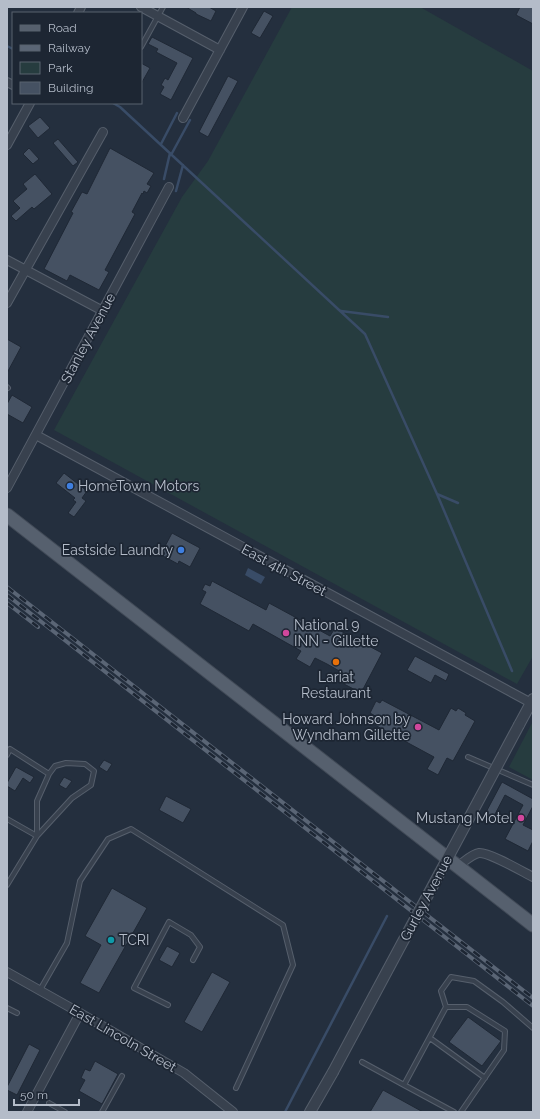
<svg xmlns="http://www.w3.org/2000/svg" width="540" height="1119" font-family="Raleway,sans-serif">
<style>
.green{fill:#263c3f}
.water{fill:#394c67}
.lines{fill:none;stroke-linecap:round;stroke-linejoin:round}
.stream{stroke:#394c67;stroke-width:2.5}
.building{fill:#455162;stroke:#1f2835}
.service-casing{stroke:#565f6c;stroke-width:6}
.minor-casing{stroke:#565f6c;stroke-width:10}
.tertiary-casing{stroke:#565f6c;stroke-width:12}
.primary-casing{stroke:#414a57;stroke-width:15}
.service{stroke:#38414e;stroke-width:4}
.minor{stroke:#38414e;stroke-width:8}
.tertiary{stroke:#38414e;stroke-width:10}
.primary{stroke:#56606e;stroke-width:13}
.rail-casing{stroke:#5a6575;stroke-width:4}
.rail{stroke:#1d2633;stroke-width:2.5;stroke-dasharray:8;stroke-linecap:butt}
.tertiary-bridge-casing{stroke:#565f6c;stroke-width:12;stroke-linecap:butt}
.tertiary-bridge{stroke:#38414e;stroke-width:10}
.shop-dot{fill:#3f7fe0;stroke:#1d2633;stroke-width:1.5}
.hotel-dot{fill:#d1479c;stroke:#1d2633;stroke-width:1.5}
.food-dot{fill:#e8710a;stroke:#1d2633;stroke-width:1.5}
.culture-dot{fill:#0f9aa8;stroke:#1d2633;stroke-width:1.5}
.labels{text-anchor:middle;stroke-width:3.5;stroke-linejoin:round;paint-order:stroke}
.street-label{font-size:14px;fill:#b4bcc9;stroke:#1d2633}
.poi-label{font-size:14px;fill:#b4bcc9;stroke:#1d2633;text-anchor:start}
</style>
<rect width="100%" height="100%" fill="#242f3e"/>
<!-- green -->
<path class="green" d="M 292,7 L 420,7 L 533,71 L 533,656 L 517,684 L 54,430 L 182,197 L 208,161 Z
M 532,723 L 533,723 L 533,780 L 509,767 Z"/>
<!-- water -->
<path class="water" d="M 248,568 L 265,577 L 261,584 L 245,575 Z"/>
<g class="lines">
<!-- stream -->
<path class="stream" d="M 7,46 L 13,49
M 113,103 L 120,107 L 365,334 L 437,494 L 512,671
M 161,144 L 177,113
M 171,155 L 190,120
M 164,179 L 170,153
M 176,191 L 183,165
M 341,311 L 388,317
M 437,494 L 458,503
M 285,1112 L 387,916"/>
</g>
<!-- building -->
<path class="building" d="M 186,7 L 209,7 L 216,11 L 211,21 L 196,14 L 196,13 Z
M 520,7 L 533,7 L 533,24 L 516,15 Z
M 264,11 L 273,16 L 260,38 L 251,33 Z
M 152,37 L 193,58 L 171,100 L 160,94 L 164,87 L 161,85 L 165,78 L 168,80 L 177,63 L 156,52 L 158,49 L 148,44 Z
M 141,63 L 150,68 L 141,84 Z
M 228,76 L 238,81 L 208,137 L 199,132 Z
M 40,117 L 50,128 L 38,138 L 28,126 Z
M 58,139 L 78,162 L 73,166 L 53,143 Z
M 29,148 L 39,159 L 33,164 L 23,154 Z
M 110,148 L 154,173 L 147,184 L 151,186 L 147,193 L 144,191 L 143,194 L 142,193 L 132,212 L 135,214 L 105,270 L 109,272 L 99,290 L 70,275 L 67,281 L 44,269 L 73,213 L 71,212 L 82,192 L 87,194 Z
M 35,174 L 52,194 L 34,209 L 32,207 L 16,221 L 11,216 L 20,208 L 13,201 L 27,189 L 23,184 Z
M 7,339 L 21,347 L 7,373 Z
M 12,395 L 32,407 L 23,423 L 7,414 L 7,404 Z
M 64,473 L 87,491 L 82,498 L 86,501 L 74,517 L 68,513 L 76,502 L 73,500 L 75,498 L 56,483 Z
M 172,533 L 200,548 L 190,567 L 179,561 L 178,564 L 163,556 L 165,553 L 162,552 Z
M 212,581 L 266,610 L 269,603 L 330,636 L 335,628 L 382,653 L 361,693 L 344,684 L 348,676 L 327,664 L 315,658 L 310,667 L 296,659 L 301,651 L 253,624 L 249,631 L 200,604 L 206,592 L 202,590 L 205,584 L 210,586 Z
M 415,656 L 449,674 L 446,681 L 435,675 L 431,683 L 407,670 Z
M 382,700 L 439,730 L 451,708 L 456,711 L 458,708 L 466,713 L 465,715 L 475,721 L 453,761 L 447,758 L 438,775 L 427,769 L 434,757 L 373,724 L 377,717 L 370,713 L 376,701 L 380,703 Z
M 104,760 L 112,764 L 107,772 L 99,767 Z
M 16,767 L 34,777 L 30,783 L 23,778 L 15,791 L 7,786 L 7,783 Z
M 64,777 L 72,781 L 66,789 L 59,785 Z
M 502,782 L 533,799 L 533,806 L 523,825 L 533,830 L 533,841 L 528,851 L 505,839 L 523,805 L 505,795 L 492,820 L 484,816 Z
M 166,796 L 191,809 L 183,823 L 159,810 Z
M 112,888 L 147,908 L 99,993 L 80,983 L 101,945 L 85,936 Z
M 167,946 L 180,953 L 172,967 L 159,960 Z
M 212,972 L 230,982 L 202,1032 L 184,1022 Z
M 468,1017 L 501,1041 L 482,1066 L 449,1042 Z
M 29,1044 L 40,1050 L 17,1095 L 7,1090 L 7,1087 Z
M 95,1061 L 118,1074 L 102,1104 L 79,1091 L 85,1080 L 81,1078 L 85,1069 L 90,1071 Z
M 383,1090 L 423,1112 L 370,1112 Z"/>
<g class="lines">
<!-- service casing -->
<g class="service-casing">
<path id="service" d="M 141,47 L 163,7
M 7,387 L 8,388
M 7,755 L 10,749 L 49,774
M 468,757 L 533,785
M 66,763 L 85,764 L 94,771 L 91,785 L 72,798 L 37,836 L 37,801 L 49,774 L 55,766 Z
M 7,819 L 37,836 L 7,885
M 40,990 L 67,943 L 80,881 L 108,839 L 131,829 L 283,925 L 293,965 L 236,1088
M 168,1005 L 134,988 L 169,922 L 191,935 L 200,947 L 193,960
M 446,1007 L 467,1007 L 505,1031 L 504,1050 L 461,1112
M 7,1008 L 17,1013
M 430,1038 L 485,1078
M 362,1062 L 404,1085
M 49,1103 L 65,1112
M 102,1112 L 122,1076
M 454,1112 L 404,1085 L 446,1007 L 441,991 L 451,977 L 474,981 L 503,1002 L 533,1028"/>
</g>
<!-- minor casing -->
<g class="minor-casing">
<path id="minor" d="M 141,7 L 220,50
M 78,13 L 81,7
M 7,82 L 13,85
M 183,118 L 243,7
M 7,145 L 30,103
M 7,260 L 103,311
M 7,303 L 103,132
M 36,435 L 533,704
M 7,488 L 169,187
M 458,866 C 464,862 472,854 479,853 C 489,852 523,872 533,877
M 7,972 L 80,1013 L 184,1073 L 233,1112
M 27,1112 L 80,1013"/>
</g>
<!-- tertiary casing -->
<g class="tertiary-casing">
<path id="tertiary" d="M 519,725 L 533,699
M 310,1112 L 333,1072"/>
</g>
<!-- primary casing -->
<g class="primary-casing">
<path id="primary" d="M 7,515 L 533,925"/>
</g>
<!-- service -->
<use href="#service" class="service"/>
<!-- minor -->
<use href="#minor" class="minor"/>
<!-- tertiary -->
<use href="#tertiary" class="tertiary"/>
<!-- primary -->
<use href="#primary" class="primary"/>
<!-- rail casing -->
<g class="rail-casing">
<path id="rail" d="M 7,587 L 533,998
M 7,595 L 533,1006
M 7,603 L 38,627"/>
</g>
<!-- rail -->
<use href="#rail" class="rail"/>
<!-- tertiary-bridge casing -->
<g class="tertiary-bridge-casing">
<path id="tertiary-bridge" d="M 333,1072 L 519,725"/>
</g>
<!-- tertiary-bridge -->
<use href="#tertiary-bridge" class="tertiary-bridge"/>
</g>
<!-- markers -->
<g class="shop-dot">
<circle cx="70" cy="486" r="4"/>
<circle cx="181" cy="550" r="4"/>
</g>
<g class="hotel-dot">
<circle cx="286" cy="633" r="4"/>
<circle cx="418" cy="727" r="4"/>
<circle cx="521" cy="818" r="4"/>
</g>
<circle class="food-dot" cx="336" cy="662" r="4"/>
<circle class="culture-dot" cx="111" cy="940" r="4"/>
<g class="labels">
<!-- street labels -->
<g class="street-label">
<text transform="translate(88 338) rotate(-62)" y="5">Stanley Avenue</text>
<text transform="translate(284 570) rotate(28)" y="5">East 4th Street</text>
<text transform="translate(426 898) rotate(-62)" y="5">Gurley Avenue</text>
<text transform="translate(123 1038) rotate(30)" y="5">East Lincoln Street</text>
</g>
<!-- poi labels -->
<g class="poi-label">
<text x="78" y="491">HomeTown Motors</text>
<text x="173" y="555" text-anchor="end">Eastside Laundry</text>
<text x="294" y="630">National 9<tspan x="294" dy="16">INN - Gillette</tspan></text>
<text x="336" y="682" text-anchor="middle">Lariat<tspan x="336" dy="16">Restaurant</tspan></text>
<text x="410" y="724" text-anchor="end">Howard Johnson by<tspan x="410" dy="16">Wyndham Gillette</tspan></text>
<text x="513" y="823" text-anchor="end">Mustang Motel</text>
<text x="119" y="945">TCRI</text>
</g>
</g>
<!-- border -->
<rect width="540" height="1119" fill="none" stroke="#b4bcc9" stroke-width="16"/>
<!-- legend -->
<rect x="12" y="12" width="130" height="92" fill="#1d2633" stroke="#59626f"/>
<rect x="20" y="25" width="20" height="6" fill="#56606e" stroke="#59626f"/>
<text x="48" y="32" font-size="12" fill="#b4bcc9">Road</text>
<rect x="20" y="45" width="20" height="6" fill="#5a6575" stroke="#59626f"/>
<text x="48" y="52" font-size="12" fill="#b4bcc9">Railway</text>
<rect x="20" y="62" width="20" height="12" fill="#263c3f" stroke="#59626f"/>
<text x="48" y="72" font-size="12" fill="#b4bcc9">Park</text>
<rect x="20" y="82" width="20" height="12" fill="#455162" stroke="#59626f"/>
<text x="48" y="92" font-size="12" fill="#b4bcc9">Building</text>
<!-- scale -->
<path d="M14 1099v6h65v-6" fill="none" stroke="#b4bcc9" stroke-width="2"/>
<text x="20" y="1099" font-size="12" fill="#b4bcc9" stroke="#1d2633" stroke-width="3" paint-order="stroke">50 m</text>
</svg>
